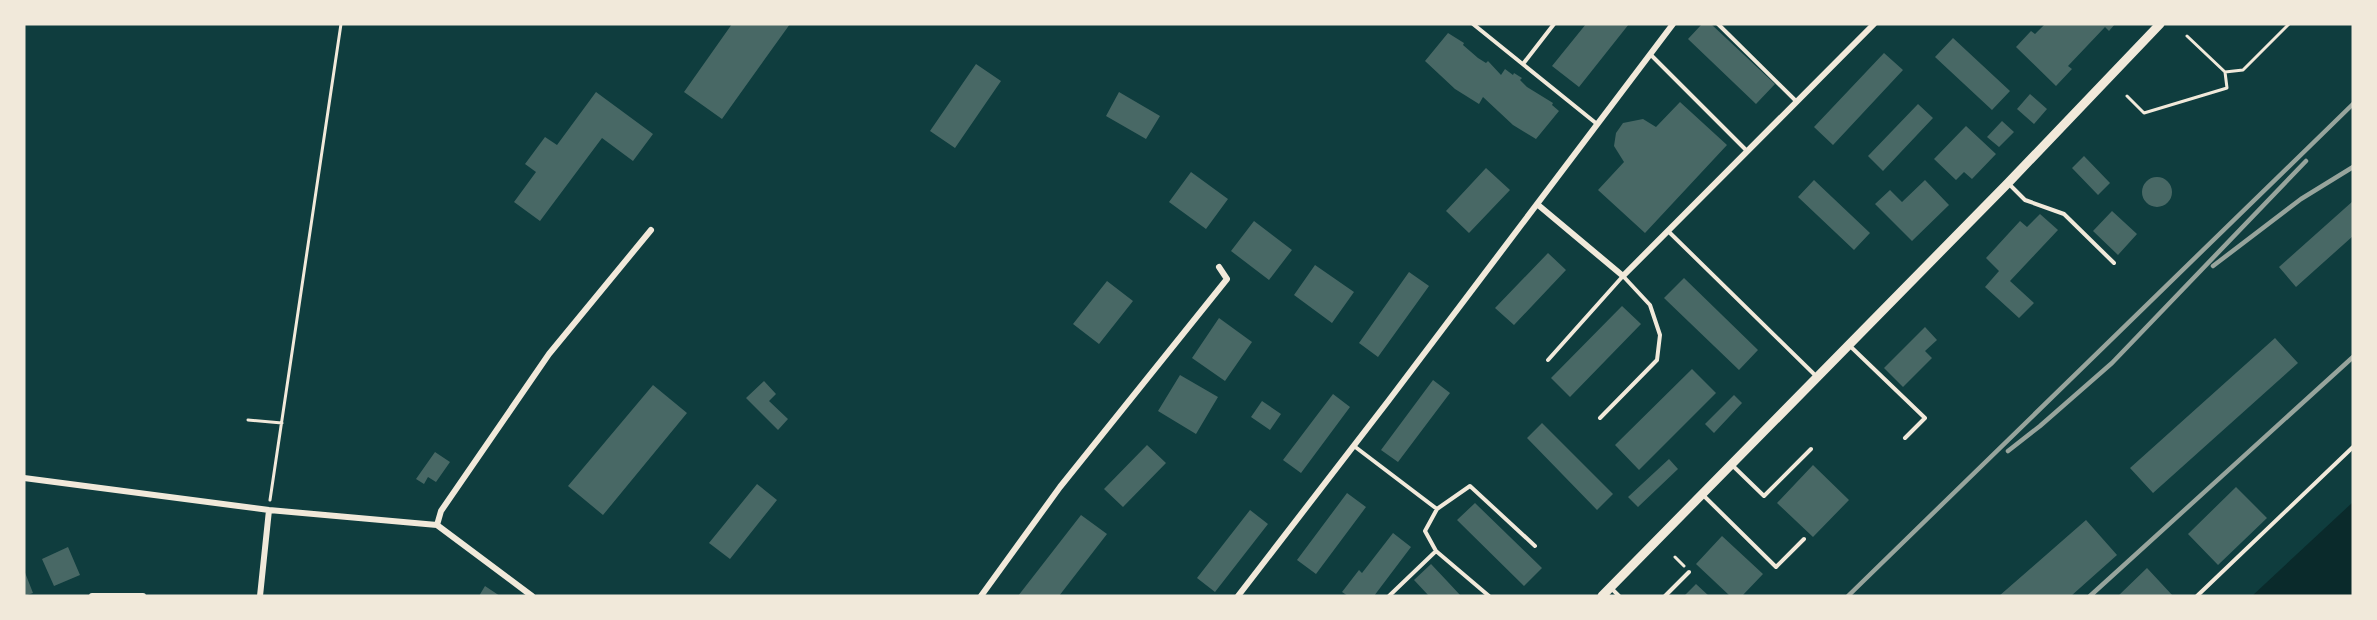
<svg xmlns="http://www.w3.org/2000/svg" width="2377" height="620" font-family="'Source Serif 4',serif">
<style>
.water{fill:#0a2a2b}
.building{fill:#486865}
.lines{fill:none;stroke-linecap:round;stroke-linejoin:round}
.path{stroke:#f1e9da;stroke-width:3}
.service{stroke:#f1e9da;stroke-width:4}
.minor{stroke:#f1e9da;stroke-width:6}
.secondary{stroke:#f1e9da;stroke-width:9}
.rail{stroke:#97a49c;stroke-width:4.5}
</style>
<rect width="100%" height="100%" fill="#0f3d3e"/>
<!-- water -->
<path class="water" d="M 2353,502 L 2353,596 L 2252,596 Z"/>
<!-- building -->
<path class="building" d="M 732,24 L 790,24 L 722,119 L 684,92 Z
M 1586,24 L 1629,24 L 1579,87 L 1552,66 Z
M 1702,24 L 1711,24 L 1775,84 L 1756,104 L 1688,39 Z
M 2045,24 L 2115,24 L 2109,31 L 2105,27 L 2068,66 L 2072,69 L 2056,86 L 2016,47 L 2031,31 L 2035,34 Z
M 1448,33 L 1464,43 L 1463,45 L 1478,58 L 1486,63 L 1488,61 L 1501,75 L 1505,69 L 1513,75 L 1514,73 L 1522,78 L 1520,80 L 1527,87 L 1553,103 L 1552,105 L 1559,111 L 1536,139 L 1513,125 L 1483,97 L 1479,104 L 1455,89 L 1425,61 Z
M 1953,38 L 2010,91 L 1992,110 L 1935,57 Z
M 1884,53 L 1903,70 L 1833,145 L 1814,127 Z
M 976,64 L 1001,81 L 955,148 L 930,131 Z
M 596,92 L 653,134 L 633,161 L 602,138 L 540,221 L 514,202 L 536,172 L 525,164 L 545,137 L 557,145 Z
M 1119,92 L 1160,116 L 1146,139 L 1106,116 Z
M 2030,94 L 2047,109 L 2034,124 L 2017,109 Z
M 1680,102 L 1727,145 L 1645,233 L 1598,190 L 1624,162 L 1614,146 L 1616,133 L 1623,123 L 1643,119 L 1656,127 Z
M 1918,104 L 1933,118 L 1883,171 L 1868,156 Z
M 2002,121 L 2014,132 L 1999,147 L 1987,137 Z
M 1966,126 L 1996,154 L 1972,179 L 1964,172 L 1956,180 L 1934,159 Z
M 2084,156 L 2110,183 L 2098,195 L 2072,168 Z
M 1486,168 L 1510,190 L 1469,233 L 1446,211 Z
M 1191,172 L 1228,199 L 1206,229 L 1169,202 Z
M2142 192a15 15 0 1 1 30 0a15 15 0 1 1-30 0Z
M 1814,180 L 1870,233 L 1854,250 L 1798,197 Z
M 1925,180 L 1949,205 L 1912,241 L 1875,204 L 1890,190 L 1902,202 Z
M 2353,201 L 2353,236 L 2296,287 L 2279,267 Z
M 2112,211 L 2137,234 L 2118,255 L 2093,231 Z
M 2040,214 L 2058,230 L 2010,281 L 2034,303 L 2019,318 L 1985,287 L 1999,271 L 1986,258 L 2020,221 L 2027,227 Z
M 1254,221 L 1292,250 L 1269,280 L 1231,251 Z
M 1548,253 L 1566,270 L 1514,325 L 1495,308 Z
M 1315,265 L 1354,292 L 1332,323 L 1294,295 Z
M 1409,272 L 1429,286 L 1378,357 L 1359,343 Z
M 1684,278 L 1758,350 L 1739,370 L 1664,298 Z
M 1107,281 L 1133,301 L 1099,344 L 1073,324 Z
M 1622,306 L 1641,324 L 1570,397 L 1551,378 Z
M 1219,318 L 1252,342 L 1225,381 L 1192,358 Z
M 1925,327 L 1937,340 L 1925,351 L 1932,358 L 1903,387 L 1884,368 Z
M 2275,338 L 2298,363 L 2153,493 L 2130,468 Z
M 1692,369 L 1716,393 L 1639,470 L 1615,445 Z
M 1180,375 L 1218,397 L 1196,434 L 1158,411 Z
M 1433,380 L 1450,393 L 1398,462 L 1381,450 Z
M 764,381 L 776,394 L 769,401 L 788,419 L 778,430 L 746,398 Z
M 653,385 L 687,413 L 603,515 L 568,486 Z
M 1333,394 L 1350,407 L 1301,473 L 1283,460 Z
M 1734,395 L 1742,403 L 1714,433 L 1705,424 Z
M 1262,401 L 1281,414 L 1270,430 L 1251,417 Z
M 1542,423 L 1613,494 L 1597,510 L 1527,438 Z
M 1147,445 L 1166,463 L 1123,507 L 1104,489 Z
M 435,452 L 450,462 L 436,482 L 428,477 L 424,484 L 416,479 Z
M 1669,459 L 1678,469 L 1638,507 L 1628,497 Z
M 1813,465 L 1849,500 L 1813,537 L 1777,503 Z
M 757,484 L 777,500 L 730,559 L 709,543 Z
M 2236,487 L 2267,518 L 2218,565 L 2188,534 Z
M 1347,493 L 1366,507 L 1316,574 L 1297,560 Z
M 1475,503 L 1542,568 L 1524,586 L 1457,520 Z
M 1250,510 L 1268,524 L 1215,592 L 1197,578 Z
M 1081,515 L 1107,534 L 1059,596 L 1018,596 Z
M 2086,520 L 2117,555 L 2071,596 L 1999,596 Z
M 1393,533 L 1411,547 L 1374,596 L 1348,596 L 1342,592 L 1359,570 L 1362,573 Z
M 1722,536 L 1763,574 L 1742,596 L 1730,596 L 1696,564 Z
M 68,547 L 80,575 L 54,586 L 42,559 Z
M 1431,564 L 1447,581 L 1461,596 L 1429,596 L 1414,580 Z
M 2147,568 L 2173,596 L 2118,596 Z
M 24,570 L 33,593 L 24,596 Z
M 1696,584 L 1709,596 L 1684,596 Z
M 485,586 L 500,596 L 479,596 Z"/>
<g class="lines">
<!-- path -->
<path class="path" d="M 2187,36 L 2225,72 L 2243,70 L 2289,24
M 2127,96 L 2144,113 L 2227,88 L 2225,72
M 248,420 L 282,423
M 270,500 L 341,24
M 1675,557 L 1684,566"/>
<!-- service -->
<path class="service" d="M 1473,24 L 1597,124
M 1718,24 L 1797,102
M 1650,54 L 1747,151
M 1523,64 L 1554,24
M 2009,184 L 2025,200 L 2064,214 L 2114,263
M 1668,231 L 1817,377
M 1850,346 L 1925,418 L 1905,438
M 1548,360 L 1623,276 L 1650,305 L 1660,335 L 1657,360 L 1600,418
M 1354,446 L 1437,509 L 1470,486 L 1535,546
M 1732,465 L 1764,496 L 1811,449
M 1702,494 L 1776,567 L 1804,539
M 1437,509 L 1425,531 L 1436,551 L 1489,596
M 1611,588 L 1619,596
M 1389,596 L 1436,551
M 1665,596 L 1689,572
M 2197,596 L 2353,447"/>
<!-- minor -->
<path class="minor" d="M 1537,204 L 1623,276 L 1874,24
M 24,478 L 269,510 L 437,525 L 532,596
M 437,525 L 441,511 L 549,354 L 651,230
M 92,596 L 143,596
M 260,596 L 269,510
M 981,596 L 1060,487 L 1227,279 L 1219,267
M 1238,596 L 1389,400 L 1673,24"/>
<!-- secondary -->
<path class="secondary" d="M 1602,596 L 2008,183 L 2160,24"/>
<!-- rail -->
<path class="rail" d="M 2213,266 L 2301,199 L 2353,167
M 2008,451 L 2040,426 L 2112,363 L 2306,161
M 1848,596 L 2353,104
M 2090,596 L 2353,357"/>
</g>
<!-- border -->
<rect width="2377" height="620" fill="none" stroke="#f1e9da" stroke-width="51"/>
</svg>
